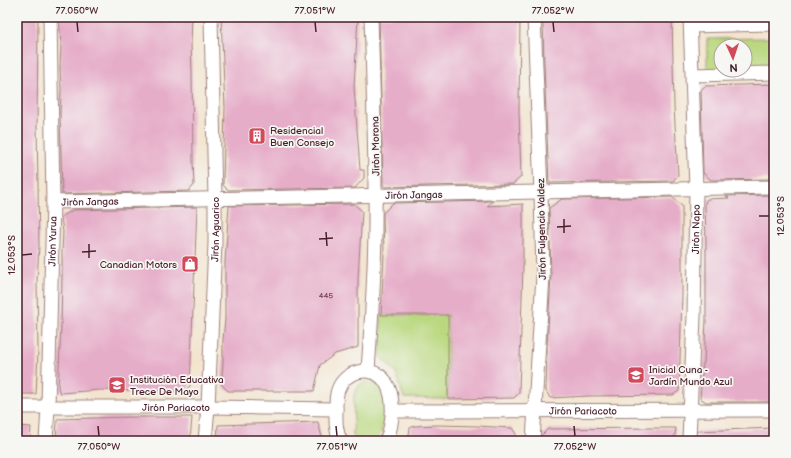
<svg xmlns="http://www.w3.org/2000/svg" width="791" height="458" font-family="'Balsamiq Sans',sans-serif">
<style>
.green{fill:#bad87f;stroke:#827c55}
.building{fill:#e6adc9}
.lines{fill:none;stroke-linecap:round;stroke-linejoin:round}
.street-casing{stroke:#9e827d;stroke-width:15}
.street{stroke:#fff;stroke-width:13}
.ticks{fill:none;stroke:#4a1f2b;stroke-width:1.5}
.labels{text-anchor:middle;stroke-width:3.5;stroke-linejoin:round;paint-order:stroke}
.number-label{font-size:8px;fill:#714252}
.poi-label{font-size:10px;fill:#4a1f2b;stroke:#f6f6f2;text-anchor:start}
.street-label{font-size:10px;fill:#4a1f2b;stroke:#f6f6f2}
.neatline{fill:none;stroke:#4a1f2b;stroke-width:1.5}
.ticks-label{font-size:10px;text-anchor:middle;fill:#4a1f2b}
</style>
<rect width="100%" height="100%" fill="#f6f6f2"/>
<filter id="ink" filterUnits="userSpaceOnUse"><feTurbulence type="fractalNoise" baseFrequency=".025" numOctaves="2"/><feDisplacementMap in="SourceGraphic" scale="8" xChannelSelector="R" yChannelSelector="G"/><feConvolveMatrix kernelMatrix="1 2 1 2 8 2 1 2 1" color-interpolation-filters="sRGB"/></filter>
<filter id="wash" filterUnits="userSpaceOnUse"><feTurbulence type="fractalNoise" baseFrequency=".012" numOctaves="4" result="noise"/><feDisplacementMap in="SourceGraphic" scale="16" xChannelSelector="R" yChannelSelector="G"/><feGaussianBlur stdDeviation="0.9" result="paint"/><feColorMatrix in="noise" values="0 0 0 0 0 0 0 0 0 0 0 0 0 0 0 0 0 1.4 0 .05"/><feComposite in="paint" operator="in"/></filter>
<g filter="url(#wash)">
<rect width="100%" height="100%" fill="#f3e4cf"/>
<!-- green -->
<path class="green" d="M 774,38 L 774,69 L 745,70 L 745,46 L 721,46 L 721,70 L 707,71 L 707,39 Z
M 381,315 L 448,315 L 448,399 L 404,398 L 396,373 L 380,357 Z
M 365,382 C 387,382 385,397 384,414 C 383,424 383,433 376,441 L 357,441 L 353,436 L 354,395 L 359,385 Z"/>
<g id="blocks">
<!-- building -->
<path class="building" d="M 17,17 L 38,17 L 37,127 L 39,246 L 37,281 L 38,352 L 36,394 L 17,394 Z
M 59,17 L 192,17 L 191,44 L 192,71 L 193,162 L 194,185 L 189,191 L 62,194 L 60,113 L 61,89 L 60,67 L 61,45 Z
M 221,17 L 358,17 L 354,87 L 360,170 L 364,170 L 364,178 L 355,188 L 228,190 L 223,185 L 225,107 Z
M 379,17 L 520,17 L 519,113 L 521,177 L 513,184 L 385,187 L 383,185 Z
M 543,17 L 672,17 L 674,107 L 678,175 L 673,181 L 549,183 L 544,65 Z
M 774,84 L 774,179 L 711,180 L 703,173 L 701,90 L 705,86 Z
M 774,195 L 774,402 L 706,402 L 700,398 L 703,363 L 704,363 L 706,320 L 706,243 L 705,203 L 707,199 L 729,198 L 726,196 Z
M 672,197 L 682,206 L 682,295 L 679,391 L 673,395 L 588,396 L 550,398 L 546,391 L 547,348 L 551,276 L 549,208 L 562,199 Z
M 493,201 L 487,206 L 523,204 L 523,265 L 519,393 L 514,398 L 448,399 L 448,315 L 381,315 L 384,254 L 383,213 L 393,203 Z
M 354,204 L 362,211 L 358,278 L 358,347 L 335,354 L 320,365 L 314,391 L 228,391 L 221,384 L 223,364 L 223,340 L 225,320 L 225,262 L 229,206 Z
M 197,207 L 190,386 L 184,392 L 99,390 L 60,393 L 58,388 L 61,327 L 62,277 L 62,253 L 63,232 L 61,217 L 73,210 Z
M 128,417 L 192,417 L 190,441 L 56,441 L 57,419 Z
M 318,422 L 323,441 L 217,441 L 218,425 L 284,423 Z
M 437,425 L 478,426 L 512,428 L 516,434 L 515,441 L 408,441 L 410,428 L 414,426 Z
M 17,426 L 31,427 L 30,441 L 17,441 Z
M 652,428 L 676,428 L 674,441 L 541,441 L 541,436 L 548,429 Z
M 774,428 L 774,441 L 697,441 L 697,431 Z"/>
</g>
</g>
<g filter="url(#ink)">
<use href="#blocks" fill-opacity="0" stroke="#9e827d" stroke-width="1"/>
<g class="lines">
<!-- street casing -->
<g class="street-casing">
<g id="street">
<path d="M 691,26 L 774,24"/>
<path d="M 693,75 L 774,73"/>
<path id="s1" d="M 53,202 L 774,187"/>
<path d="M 368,371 C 372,312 376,253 375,194 C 375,135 373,76 371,17"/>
<path id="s2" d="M 17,407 L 208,407 L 336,409"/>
<path id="s3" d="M 393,411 L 774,410"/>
<path id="s4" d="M 46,441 L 48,408 L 53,202 L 50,17"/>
<path id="s5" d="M 205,441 L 208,407 L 215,243 L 215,199 L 211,17"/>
<path d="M 341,441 C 335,431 336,419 336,408 C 336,402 336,395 338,390 C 345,370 372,364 385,381 C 396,397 393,425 386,441"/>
<path d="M 533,441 L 543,276 L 541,192 L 534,17"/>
<path id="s6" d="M 689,441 L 694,316 L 696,189 L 690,17"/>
</g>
</g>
<!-- street -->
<use href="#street" class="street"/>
</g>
</g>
<!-- ticks -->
<path class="ticks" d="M 77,22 L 78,32M 315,22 L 316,32M 553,22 L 554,32M 759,216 L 769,216M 564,219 L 564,233M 557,227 L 571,226M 326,232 L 327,246M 319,239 L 333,238M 89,244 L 89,258M 82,252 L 96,251M 22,255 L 32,254M 98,426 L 99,436M 336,426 L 337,436M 574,426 L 575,436"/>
<!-- icons -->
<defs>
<g id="building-square" transform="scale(0.9)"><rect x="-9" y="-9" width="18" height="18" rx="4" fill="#d1495b" stroke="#f6f6f2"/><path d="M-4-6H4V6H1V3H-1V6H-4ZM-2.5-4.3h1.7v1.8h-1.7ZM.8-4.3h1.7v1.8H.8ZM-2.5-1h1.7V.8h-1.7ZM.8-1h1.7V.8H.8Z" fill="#fff"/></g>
<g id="shop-square" transform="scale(0.9)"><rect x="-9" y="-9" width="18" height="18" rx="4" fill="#d1495b" stroke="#f6f6f2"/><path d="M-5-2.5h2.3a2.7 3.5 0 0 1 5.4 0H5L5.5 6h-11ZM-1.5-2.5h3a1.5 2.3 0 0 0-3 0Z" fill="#fff"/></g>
<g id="school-square" transform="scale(0.9)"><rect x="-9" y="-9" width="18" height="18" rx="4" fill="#d1495b" stroke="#f6f6f2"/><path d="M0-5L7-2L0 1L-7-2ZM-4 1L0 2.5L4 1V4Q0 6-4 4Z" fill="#fff"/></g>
</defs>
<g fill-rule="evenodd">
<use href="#building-square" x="257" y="136"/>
<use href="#shop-square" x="190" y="264"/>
<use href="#school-square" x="636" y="375"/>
<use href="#school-square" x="117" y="385"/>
</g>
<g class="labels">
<!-- number labels -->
<g class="number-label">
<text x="326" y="298">445</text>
</g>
<!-- poi labels -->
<g class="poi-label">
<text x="270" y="134">Residencial<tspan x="270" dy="12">Buen Consejo</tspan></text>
<text x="177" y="268" text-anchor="end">Canadian Motors</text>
<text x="649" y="373">Inicial Cuna -<tspan x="649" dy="12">Jardín Mundo Azul</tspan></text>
<text x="130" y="383">Institución Educativa<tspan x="130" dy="12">Trece De Mayo</tspan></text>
</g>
<!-- street labels -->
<g class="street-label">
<text transform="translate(375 146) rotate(-91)" y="4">Jirón Morona</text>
<text dy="4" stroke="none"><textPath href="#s1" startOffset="361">Jirón Jangas</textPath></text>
<text dy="4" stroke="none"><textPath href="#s1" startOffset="37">Jirón Jangas</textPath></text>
<text dy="4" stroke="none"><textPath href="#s5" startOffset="212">Jirón Aguarico</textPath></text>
<text transform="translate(541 229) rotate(-91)" y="4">Jirón Fulgencio Valdez</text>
<text dy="4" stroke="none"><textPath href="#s6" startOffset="212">Jirón Napo</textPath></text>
<text dy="4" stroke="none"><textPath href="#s4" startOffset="200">Jirón Yurua</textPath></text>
<text dy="4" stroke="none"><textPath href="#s2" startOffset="159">Jirón Pariacoto</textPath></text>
<text dy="4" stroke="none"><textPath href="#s3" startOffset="190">Jirón Pariacoto</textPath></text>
</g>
</g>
<!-- margin -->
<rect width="791" height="458" fill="none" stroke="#f6f6f2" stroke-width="44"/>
<!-- north arrow -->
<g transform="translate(733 58) rotate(177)"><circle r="19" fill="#f6f6f2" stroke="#b1a0a2"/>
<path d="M0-3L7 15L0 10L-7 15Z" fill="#d1495b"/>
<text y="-6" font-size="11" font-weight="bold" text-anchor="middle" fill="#4a1f2b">N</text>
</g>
<rect x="22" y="22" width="747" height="414" class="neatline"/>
<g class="ticks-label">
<text x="77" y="14">77.050°W</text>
<text x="315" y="14">77.051°W</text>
<text x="553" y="14">77.052°W</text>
<text transform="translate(780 216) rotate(-90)" y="4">12.053°S</text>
<text transform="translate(11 255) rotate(-90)" y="4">12.053°S</text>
<text x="99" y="450">77.050°W</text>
<text x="337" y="450">77.051°W</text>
<text x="575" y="450">77.052°W</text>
</g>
</svg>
